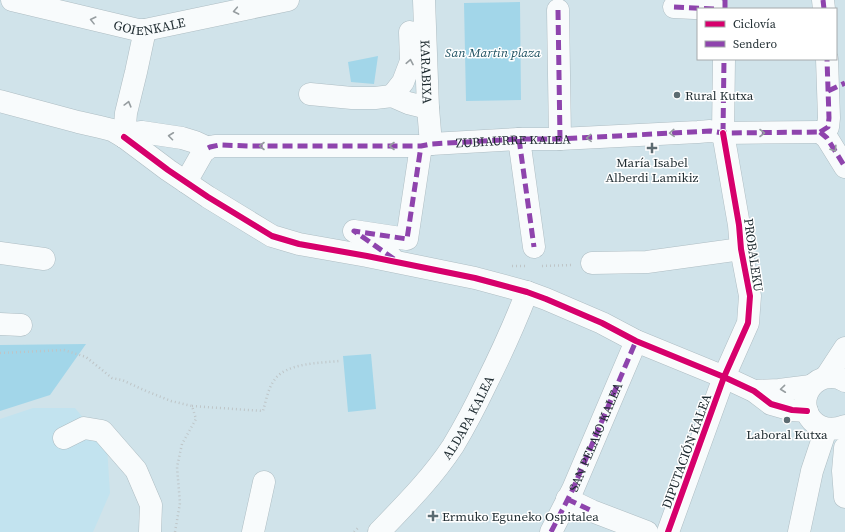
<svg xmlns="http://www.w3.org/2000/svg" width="845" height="532" font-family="'Source Serif 4',serif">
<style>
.built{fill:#c2e3ef}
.green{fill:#a2d6e9}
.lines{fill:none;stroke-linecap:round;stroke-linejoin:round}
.minor-casing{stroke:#aebdc3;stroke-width:23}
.major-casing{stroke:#aebdc3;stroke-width:23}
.path{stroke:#bec5c7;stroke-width:2.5;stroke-dasharray:1 3;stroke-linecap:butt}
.minor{stroke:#f8fbfc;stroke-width:22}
.major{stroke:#f8fbfc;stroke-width:22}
.quiet{stroke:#8e44ad;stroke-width:5;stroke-dasharray:10 5;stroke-linecap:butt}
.cycleway-casing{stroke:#fff;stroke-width:8}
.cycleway{stroke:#d6006c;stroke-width:6}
.oneway{stroke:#969da0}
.poi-dot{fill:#5c6b71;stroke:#fff;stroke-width:1.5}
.labels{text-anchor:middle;stroke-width:3;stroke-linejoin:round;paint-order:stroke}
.street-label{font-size:13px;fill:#1e2b30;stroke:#fff}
.park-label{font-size:13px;font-style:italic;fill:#1d5060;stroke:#fff}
.poi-label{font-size:13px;fill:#1e2b30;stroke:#fff;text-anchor:start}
</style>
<rect width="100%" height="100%" fill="#d0e3ea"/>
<!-- built -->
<path class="built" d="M 33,408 L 75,408 L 107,447 L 110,493 L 93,532 L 0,532 L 0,419 Z"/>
<!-- green -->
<path class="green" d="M 520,2 L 521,100 L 466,101 L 464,3 Z
M 378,56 L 374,84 L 351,82 L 348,62 Z
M 86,344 L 50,395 L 0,411 L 0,345 Z
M 371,354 L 376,409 L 348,412 L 343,356 Z"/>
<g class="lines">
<!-- minor casing -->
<g class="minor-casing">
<g id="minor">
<path id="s1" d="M 12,0 L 138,30 L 145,30 L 288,0"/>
<path id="s2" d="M 424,0 L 428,108 L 431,144"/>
<path d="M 823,0 L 824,9"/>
<path d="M 674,7 L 715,9"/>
<path d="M 558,10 L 560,139"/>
<path d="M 310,94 L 352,98 L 375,98 L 392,96 L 408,103 L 428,108"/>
<path d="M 392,96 L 403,82 L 411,61 L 410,32"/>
<path d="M 820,132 L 828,127 L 829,118 L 827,59"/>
<path d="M 820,132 L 827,138 L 845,167"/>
<path d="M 124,137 L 168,170 L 208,197 L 272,236 L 299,244 L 367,256 L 475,278 L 527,292 L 546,299 L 602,323 L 636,341 L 724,377 L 754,391 L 771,404 L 792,410 L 807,411"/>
<path d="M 124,137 L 126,113 L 136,72 L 145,30"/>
<path d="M 124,137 L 135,133 L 142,132 L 182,138 L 195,142 L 208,148"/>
<path d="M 519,139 L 534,247"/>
<path d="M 186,182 L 203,152 L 210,147 L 215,146 L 421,146 L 431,144 L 519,139 L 560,139 L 698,132 L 710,131 L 723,133 L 820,132"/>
<path d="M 0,253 L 44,259"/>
<path d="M 391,257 L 354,231 L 407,239 L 421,146"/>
<path d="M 592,263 L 647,262 L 741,249"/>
<path d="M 0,324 L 21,325"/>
<path d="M 826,377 L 845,348"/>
<path d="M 845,381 C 839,377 831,376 824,378 C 790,390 806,441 845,426"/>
<path d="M 754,391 L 779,390 L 811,386"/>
<path d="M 64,438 L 84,428 L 102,431 L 136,470 L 151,505 L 150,532"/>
<path d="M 845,448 L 843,471 L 845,497"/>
<path d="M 567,499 L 592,511 L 647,532"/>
<path d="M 253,532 L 264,482"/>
<path id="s3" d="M 379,532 C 405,505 432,478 453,446 C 465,426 476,405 486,384 C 501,354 515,323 527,292"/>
<path d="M 551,532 L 573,489 L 636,341"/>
<path d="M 668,532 L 724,377 L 748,323 L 750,296 L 741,249 L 739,225 L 723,133 L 724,59"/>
<path d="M 799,532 L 812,471 L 826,429"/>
</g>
</g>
<!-- major casing -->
<g class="major-casing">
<path id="major" d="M 0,101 L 78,122 L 100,127 L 112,130 L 124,137"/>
</g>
<!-- path -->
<path class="path" d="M 512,266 L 527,266
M 542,266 L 573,265
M 0,353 L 64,350 L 86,357 L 112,378 L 122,380 L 146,391 L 171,401 L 192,406 L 196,419 L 182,444 L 177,467 L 180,503 L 175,532
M 192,406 L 263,411 C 266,401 268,388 275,379 C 287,363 320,363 339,361
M 354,532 L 359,527"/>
<!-- minor -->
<use href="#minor" class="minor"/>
<!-- major -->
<use href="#major" class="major"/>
<!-- quiet -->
<g class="quiet">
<path d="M 823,0 L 824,9"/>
<path d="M 674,7 L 715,9"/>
<path d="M 725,9 L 725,0"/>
<path d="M 558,10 L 560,139"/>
<path d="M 828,91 L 845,83"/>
<path d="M 820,132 L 828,127 L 829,118 L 827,59"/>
<path d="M 820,132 L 827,138 L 845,167"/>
<path d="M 723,133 L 724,59"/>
<path d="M 519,139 L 534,247"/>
<path id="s4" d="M 208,148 L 210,147 L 219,145 L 250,146 L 421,146 L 431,144 L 519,139 L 560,139 L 710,131 L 723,133 L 820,132"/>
<path d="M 394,259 L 354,231 L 407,239 L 421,146"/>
<path d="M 567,499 L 592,511"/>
<path id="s5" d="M 551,532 L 573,489 L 636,341"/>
</g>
<!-- cycleway casing -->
<g class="cycleway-casing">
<path id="cycleway" d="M 124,137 L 168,170 L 208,197 L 272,236 L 299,244 L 367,256 L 475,278 L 527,292 L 546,299 L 602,323 L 636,341 L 724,377 L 754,391 L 771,404 L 792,410 L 807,411
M 668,532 L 724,377 L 748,323 L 750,296 L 741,249 L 739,225 L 723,133"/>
</g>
<!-- cycleway -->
<use href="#cycleway" class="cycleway"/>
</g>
<!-- one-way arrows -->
<defs><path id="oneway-chevron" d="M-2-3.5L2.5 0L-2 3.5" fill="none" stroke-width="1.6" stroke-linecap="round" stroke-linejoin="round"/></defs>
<g class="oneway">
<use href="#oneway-chevron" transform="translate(236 11) rotate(169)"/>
<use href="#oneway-chevron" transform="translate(93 20) rotate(-166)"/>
<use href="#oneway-chevron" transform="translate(410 62) rotate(-79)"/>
<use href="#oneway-chevron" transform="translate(128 104) rotate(-75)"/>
<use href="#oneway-chevron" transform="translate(672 133) rotate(177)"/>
<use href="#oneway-chevron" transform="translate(762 133)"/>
<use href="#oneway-chevron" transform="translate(171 136) rotate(-173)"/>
<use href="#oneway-chevron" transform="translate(589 138) rotate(177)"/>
<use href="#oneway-chevron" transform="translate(262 146) rotate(180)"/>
<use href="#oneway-chevron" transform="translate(392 146) rotate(180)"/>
<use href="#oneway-chevron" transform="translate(834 149) rotate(57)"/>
<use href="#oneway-chevron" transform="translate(783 389) rotate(174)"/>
</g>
<!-- markers -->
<g class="poi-dot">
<circle cx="677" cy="95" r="4"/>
<path d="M650 142h4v4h4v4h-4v4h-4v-4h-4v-4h4z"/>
<circle cx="787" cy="420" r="4"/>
<path d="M431 510h4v4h4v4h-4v4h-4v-4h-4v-4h4z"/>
</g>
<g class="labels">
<!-- street labels -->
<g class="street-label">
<text dy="5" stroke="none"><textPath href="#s1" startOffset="141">GOIENKALE</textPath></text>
<text dy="5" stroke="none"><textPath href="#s2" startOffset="72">KARABIXA</textPath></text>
<text dy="5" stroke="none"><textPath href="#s4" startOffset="306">ZUBIAURRE KALEA</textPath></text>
<text transform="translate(754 255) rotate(82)" y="5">PROBALEKU</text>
<text dy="5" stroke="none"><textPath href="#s3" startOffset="146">ALDAPA KALEA</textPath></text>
<text dy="5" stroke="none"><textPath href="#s5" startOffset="105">SAN PELAIO KALEA</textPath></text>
<text transform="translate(686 451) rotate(-70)" y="5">DIPUTACIÓN KALEA</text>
</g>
<!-- park labels -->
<g class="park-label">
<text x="493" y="57">San Martin plaza</text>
</g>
<!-- poi labels -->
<g class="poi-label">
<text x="685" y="100">Rural Kutxa</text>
<text x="652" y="167" text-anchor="middle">María Isabel<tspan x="652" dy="15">Alberdi Lamikiz</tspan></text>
<text x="787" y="439" text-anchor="middle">Laboral Kutxa</text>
<text x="442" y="521">Ermuko Eguneko Ospitalea</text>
</g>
</g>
<!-- legend -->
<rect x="697" y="8" width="140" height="52" fill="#ffffff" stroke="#a5aaac"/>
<rect x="705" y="21" width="20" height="6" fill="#d6006c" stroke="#a5aaac"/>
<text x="733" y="28" font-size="12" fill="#1e2b30">Ciclovía</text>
<rect x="705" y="41" width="20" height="6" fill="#8e44ad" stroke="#a5aaac"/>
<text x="733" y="48" font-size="12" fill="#1e2b30">Sendero</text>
</svg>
